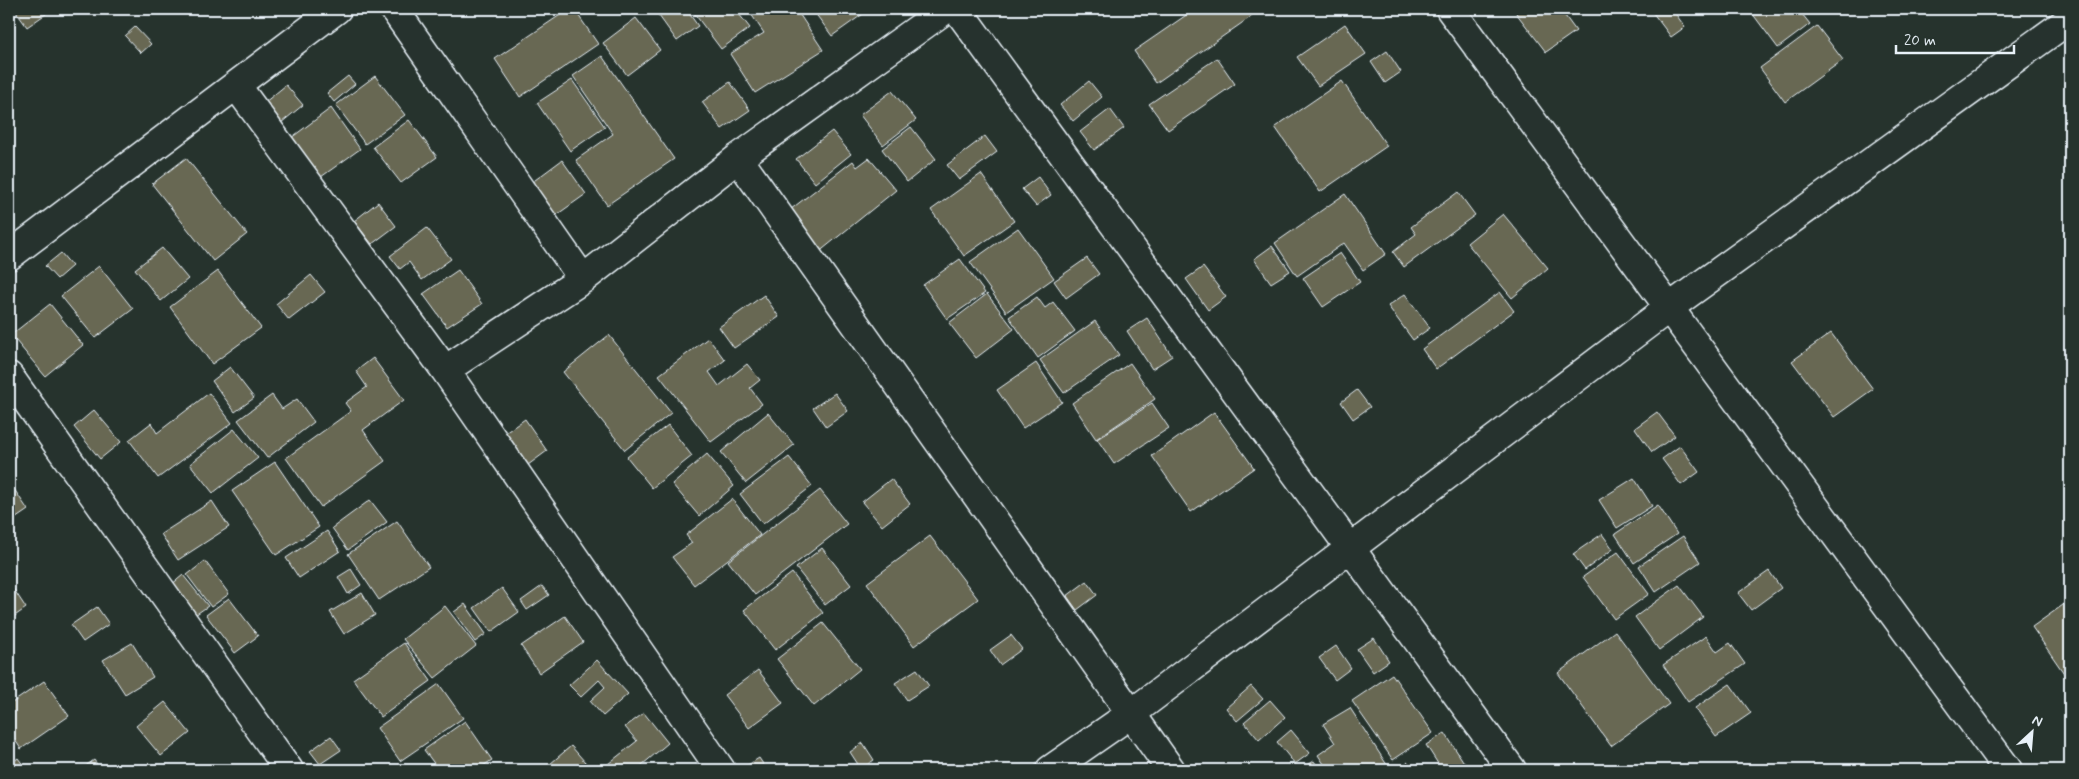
<svg xmlns="http://www.w3.org/2000/svg" width="2079" height="779" font-family="Mynerve,sans-serif">
<style>
.building{fill:#676752;stroke:#e8f1f8}
.lines{fill:none;stroke-linecap:round;stroke-linejoin:round}
.minor-casing{stroke:#e8f1f8;stroke-width:31}
.minor{stroke:#26332d;stroke-width:28}
</style>
<rect width="100%" height="100%" fill="#26332d"/>
<filter id="ink" filterUnits="userSpaceOnUse"><feTurbulence type="fractalNoise" baseFrequency=".02" numOctaves="2"/><feDisplacementMap in="SourceGraphic" scale="10" xChannelSelector="R" yChannelSelector="G"/><feConvolveMatrix kernelMatrix="1 2 1 2 8 2 1 2 1" color-interpolation-filters="sRGB"/></filter>
<g filter="url(#ink)">
<!-- building -->
<path class="building" d="M 14,9 L 53,9 L 27,27 Z
M 569,9 L 574,9 L 598,44 L 520,97 L 495,59 Z
M 654,9 L 686,9 L 698,26 L 677,41 Z
M 691,9 L 735,9 L 750,28 L 721,49 Z
M 758,9 L 796,9 L 823,50 L 755,93 L 730,54 L 764,33 L 751,14 Z
M 812,9 L 870,9 L 832,36 Z
M 1195,9 L 1246,9 L 1252,16 L 1156,83 L 1134,51 Z
M 1513,9 L 1560,9 L 1576,31 L 1546,52 Z
M 1650,9 L 1672,9 L 1685,27 L 1671,37 Z
M 1749,9 L 1798,9 L 1810,24 L 1778,48 Z
M 636,18 L 660,50 L 627,75 L 603,43 Z
M 1345,24 L 1366,54 L 1318,86 L 1297,57 Z
M 1817,26 L 1843,60 L 1785,102 L 1760,68 Z
M 135,27 L 151,44 L 141,53 L 125,36 Z
M 1387,51 L 1401,72 L 1385,83 L 1371,62 Z
M 602,56 L 674,159 L 607,205 L 576,160 L 613,134 L 573,76 Z
M 1217,58 L 1235,84 L 1168,130 L 1149,104 Z
M 348,76 L 355,84 L 334,102 L 327,93 Z
M 375,76 L 405,115 L 365,144 L 336,105 Z
M 572,80 L 605,127 L 570,151 L 537,103 Z
M 1089,81 L 1102,97 L 1073,121 L 1060,105 Z
M 1342,81 L 1387,146 L 1320,192 L 1275,127 Z
M 730,82 L 750,110 L 722,129 L 702,102 Z
M 286,85 L 303,105 L 281,123 L 264,103 Z
M 892,91 L 916,120 L 883,145 L 860,115 Z
M 331,108 L 360,149 L 321,177 L 291,138 Z
M 1110,109 L 1124,128 L 1094,150 L 1080,132 Z
M 409,120 L 437,157 L 401,183 L 373,147 Z
M 911,127 L 936,159 L 907,182 L 882,149 Z
M 832,131 L 851,154 L 815,183 L 796,159 Z
M 985,136 L 997,152 L 959,180 L 947,165 Z
M 186,158 L 247,234 L 213,261 L 152,184 Z
M 869,158 L 896,190 L 818,253 L 786,213 L 853,161 L 857,167 Z
M 562,160 L 586,194 L 555,216 L 531,183 Z
M 981,174 L 1014,221 L 964,256 L 931,210 Z
M 1038,177 L 1051,195 L 1036,206 L 1022,189 Z
M 1458,192 L 1475,215 L 1404,267 L 1393,252 L 1416,234 L 1411,227 Z
M 1345,194 L 1386,254 L 1363,270 L 1344,243 L 1297,276 L 1275,243 Z
M 378,202 L 396,226 L 372,244 L 354,221 Z
M 1503,214 L 1548,268 L 1512,298 L 1467,243 Z
M 427,228 L 451,259 L 422,280 L 409,262 L 400,269 L 390,256 Z
M 1018,228 L 1054,278 L 1006,312 L 970,262 Z
M 1272,246 L 1290,271 L 1271,283 L 1254,259 Z
M 162,248 L 188,279 L 161,301 L 135,269 Z
M 61,253 L 72,266 L 57,279 L 45,266 Z
M 1340,253 L 1360,282 L 1323,307 L 1303,278 Z
M 1087,258 L 1099,274 L 1066,298 L 1054,281 Z
M 960,259 L 985,293 L 947,319 L 923,285 Z
M 99,266 L 133,309 L 95,338 L 61,296 Z
M 1203,267 L 1226,297 L 1208,310 L 1186,279 Z
M 458,270 L 482,304 L 447,327 L 423,294 Z
M 218,271 L 261,328 L 212,364 L 170,307 Z
M 311,275 L 325,292 L 289,320 L 276,304 Z
M 1500,292 L 1514,311 L 1436,369 L 1422,349 Z
M 987,294 L 1014,329 L 976,358 L 949,323 Z
M 1405,294 L 1430,328 L 1413,340 L 1388,306 Z
M 764,295 L 779,317 L 734,348 L 719,327 Z
M 1037,297 L 1045,308 L 1053,302 L 1075,331 L 1038,358 L 1009,317 Z
M 50,304 L 83,345 L 45,376 L 11,335 Z
M 1147,318 L 1172,356 L 1152,369 L 1127,331 Z
M 1095,321 L 1119,355 L 1064,393 L 1040,360 Z
M 1831,333 L 1873,389 L 1834,417 L 1792,361 Z
M 609,335 L 671,413 L 625,450 L 563,372 Z
M 708,338 L 725,360 L 709,372 L 719,386 L 747,364 L 760,380 L 750,388 L 762,404 L 711,442 L 659,375 Z
M 373,358 L 404,400 L 363,430 L 385,461 L 321,507 L 286,458 L 351,411 L 345,403 L 367,387 L 356,371 Z
M 1036,363 L 1062,402 L 1023,428 L 997,390 Z
M 1130,363 L 1155,399 L 1096,439 L 1072,403 Z
M 230,367 L 254,398 L 235,412 L 212,381 Z
M 1357,390 L 1370,407 L 1353,419 L 1341,402 Z
M 209,393 L 232,423 L 158,478 L 129,440 L 151,423 L 157,433 Z
M 835,393 L 848,411 L 826,427 L 813,408 Z
M 272,395 L 282,409 L 297,399 L 314,422 L 267,458 L 238,420 Z
M 1152,403 L 1169,428 L 1114,464 L 1097,439 Z
M 94,410 L 121,442 L 100,459 L 74,427 Z
M 1214,412 L 1254,468 L 1191,512 L 1152,456 Z
M 1657,412 L 1675,436 L 1652,452 L 1635,428 Z
M 768,413 L 794,445 L 746,483 L 721,452 Z
M 525,419 L 547,451 L 528,465 L 505,433 Z
M 668,425 L 692,456 L 652,488 L 627,457 Z
M 234,429 L 258,458 L 213,493 L 190,464 Z
M 1680,446 L 1699,472 L 1681,485 L 1662,459 Z
M 707,454 L 734,486 L 699,516 L 672,484 Z
M 789,457 L 812,486 L 763,524 L 740,494 Z
M 275,462 L 319,527 L 276,555 L 232,491 Z
M 1634,478 L 1652,506 L 1617,528 L 1599,500 Z
M 891,479 L 910,504 L 882,526 L 862,502 Z
M 14,489 L 28,510 L 9,523 L 9,493 Z
M 820,490 L 847,524 L 755,595 L 728,561 Z
M 732,499 L 760,535 L 694,585 L 672,557 L 692,543 L 686,535 Z
M 370,500 L 387,522 L 348,550 L 332,528 Z
M 212,501 L 229,527 L 178,560 L 161,534 Z
M 1658,505 L 1677,534 L 1634,563 L 1615,534 Z
M 397,521 L 429,567 L 379,600 L 348,554 Z
M 327,531 L 340,551 L 299,578 L 286,558 Z
M 1602,534 L 1613,549 L 1585,570 L 1573,554 Z
M 930,536 L 978,599 L 914,646 L 867,583 Z
M 1683,536 L 1700,562 L 1656,592 L 1639,566 Z
M 822,548 L 851,585 L 825,605 L 796,568 Z
M 1618,552 L 1649,594 L 1614,619 L 1583,577 Z
M 205,561 L 229,594 L 211,607 L 187,575 Z
M 351,569 L 361,585 L 348,594 L 338,577 Z
M 1769,571 L 1781,588 L 1751,610 L 1738,593 Z
M 792,573 L 823,613 L 775,650 L 744,610 Z
M 183,575 L 208,606 L 195,615 L 171,585 Z
M 1087,581 L 1097,595 L 1077,610 L 1067,596 Z
M 9,582 L 26,608 L 9,620 Z
M 1679,585 L 1703,617 L 1659,650 L 1635,617 Z
M 542,586 L 549,595 L 527,610 L 521,601 Z
M 502,588 L 519,612 L 491,632 L 474,608 Z
M 362,593 L 375,615 L 344,634 L 330,612 Z
M 229,598 L 258,636 L 235,653 L 206,615 Z
M 2070,600 L 2070,682 L 2032,627 Z
M 465,604 L 486,634 L 475,642 L 454,612 Z
M 445,606 L 476,646 L 435,678 L 403,639 Z
M 97,607 L 109,624 L 83,642 L 71,625 Z
M 565,616 L 583,642 L 539,673 L 521,646 Z
M 823,623 L 860,669 L 814,706 L 777,659 Z
M 1615,631 L 1669,704 L 1611,746 L 1558,673 Z
M 1011,635 L 1022,649 L 1000,665 L 990,650 Z
M 1706,636 L 1717,652 L 1730,643 L 1745,664 L 1688,702 L 1663,665 Z
M 1374,638 L 1389,661 L 1373,672 L 1357,649 Z
M 132,643 L 153,677 L 125,694 L 103,660 Z
M 404,643 L 431,681 L 381,717 L 353,679 Z
M 1336,646 L 1351,668 L 1335,680 L 1319,658 Z
M 597,660 L 628,694 L 603,716 L 590,701 L 605,687 L 599,680 L 581,697 L 569,685 Z
M 917,669 L 929,686 L 907,700 L 895,683 Z
M 758,670 L 783,703 L 749,728 L 724,695 Z
M 1392,674 L 1433,733 L 1393,760 L 1352,701 Z
M 44,681 L 69,716 L 21,749 L 9,731 L 9,705 Z
M 439,684 L 463,718 L 400,761 L 377,728 Z
M 1730,684 L 1751,713 L 1716,737 L 1695,708 Z
M 1251,686 L 1263,699 L 1237,721 L 1226,708 Z
M 1270,700 L 1285,717 L 1259,740 L 1244,722 Z
M 165,702 L 190,733 L 161,756 L 136,726 Z
M 1350,708 L 1387,765 L 1379,770 L 1328,770 L 1318,755 L 1335,743 L 1323,724 Z
M 644,713 L 668,743 L 636,770 L 613,770 L 608,764 L 637,741 L 625,727 Z
M 465,721 L 492,760 L 477,770 L 439,770 L 424,750 Z
M 1291,730 L 1310,753 L 1295,764 L 1277,742 Z
M 1445,733 L 1465,764 L 1456,770 L 1442,770 L 1426,745 Z
M 331,736 L 341,750 L 320,764 L 310,751 Z
M 863,743 L 874,760 L 861,769 L 850,752 Z
M 571,746 L 592,770 L 543,770 Z
M 18,758 L 27,770 L 9,770 L 9,765 Z
M 759,758 L 767,770 L 740,770 Z
M 94,760 L 101,770 L 80,770 Z
M 1314,761 L 1320,770 L 1300,770 Z
M 1408,762 L 1414,770 L 1394,770 Z"/>
<g class="lines">
<!-- minor casing -->
<g class="minor-casing">
<path id="minor" d="M 394,9 L 583,279
M 957,9 L 1512,770
M 1450,9 L 2008,770
M 236,85 L 445,370 L 721,770
M 738,158 L 1171,770
M 9,256 L 337,9
M 445,370 L 583,279 L 738,158 L 946,9
M 9,376 L 289,770
M 1050,770 L 1132,713 L 1670,307 L 2070,19"/>
</g>
<!-- minor -->
<use href="#minor" class="minor"/>
</g>
</g>
<!-- margin -->
<rect width="2079" height="779" fill="none" stroke="#26332d" stroke-width="30"/>
<rect x="15" y="15" width="2049" height="749" fill="none" stroke="#e8f1f8" stroke-width="2" filter="url(#ink)"/>
<!-- north arrow -->
<g transform="translate(2032 732) rotate(26)" stroke="#26332d" stroke-width="4" paint-order="stroke">
<path d="M0-4L9 19L0 12L-9 19Z" fill="#e8f1f8"/>
<text y="-8" font-size="14" font-weight="bold" text-anchor="middle" fill="#e8f1f8">N</text>
</g>
<!-- scale -->
<path d="M1896 45v8h118v-8" fill="none" stroke="#e8f1f8" stroke-width="2.5"/>
<text x="1904" y="45" font-size="15" fill="#e8f1f8" stroke="#26332d" stroke-width="4" paint-order="stroke">20 m</text>
</svg>
